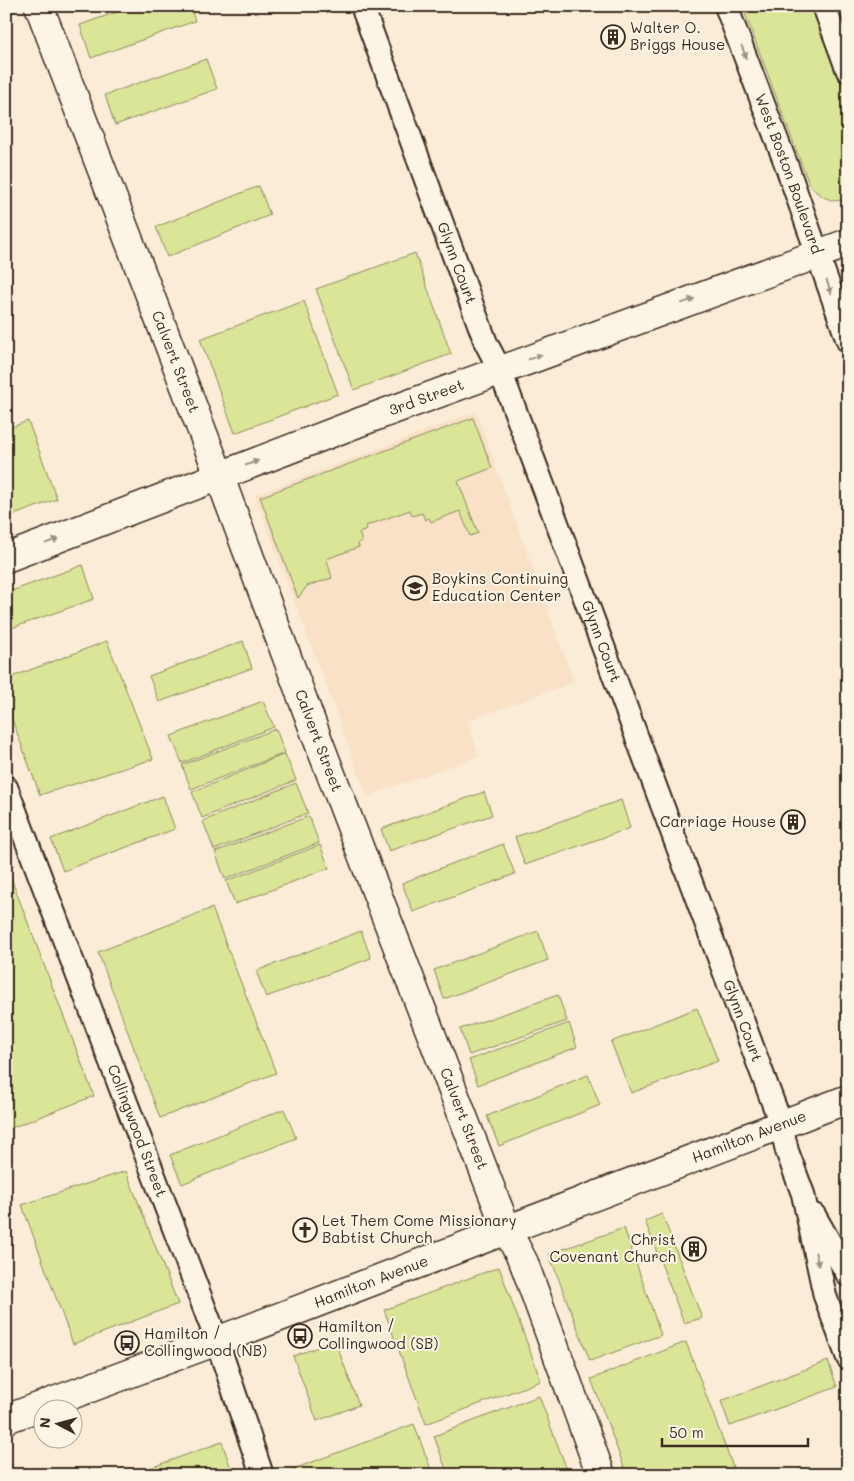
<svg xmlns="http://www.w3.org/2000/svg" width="854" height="1481" font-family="Mali,sans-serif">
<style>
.built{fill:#f8e1c7}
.green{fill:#dae598;stroke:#8a885b}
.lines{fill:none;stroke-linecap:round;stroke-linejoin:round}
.minor-casing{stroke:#3b2a1e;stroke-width:26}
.tertiary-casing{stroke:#3b2a1e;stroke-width:31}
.secondary-casing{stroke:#3b2a1e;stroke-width:31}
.minor{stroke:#fcf5e5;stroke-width:22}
.tertiary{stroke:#fcf5e5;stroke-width:28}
.secondary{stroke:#fcf5e5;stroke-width:28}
.oneway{fill:#9c9082}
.labels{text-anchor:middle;stroke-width:4;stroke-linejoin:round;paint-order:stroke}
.poi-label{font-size:15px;fill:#3b2a1e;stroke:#fcf5e5;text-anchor:start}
.street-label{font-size:15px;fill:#3b2a1e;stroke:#fcf5e5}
</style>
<rect width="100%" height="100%" fill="#faecd7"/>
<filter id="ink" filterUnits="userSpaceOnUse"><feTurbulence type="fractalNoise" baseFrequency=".02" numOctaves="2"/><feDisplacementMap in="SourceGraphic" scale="10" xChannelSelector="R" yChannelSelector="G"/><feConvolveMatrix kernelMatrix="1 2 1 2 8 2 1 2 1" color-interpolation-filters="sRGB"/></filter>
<g filter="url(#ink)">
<!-- built -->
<path class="built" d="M 476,412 L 574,682 L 467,721 L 479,756 L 367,796 L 255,495 Z"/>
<!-- green -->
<path class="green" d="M 134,6 L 190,6 L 195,21 L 91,58 L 80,25 Z
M 742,6 L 812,6 L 848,101 L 848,199 C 832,204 819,197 809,184 Z
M 206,59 L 217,89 L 115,125 L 105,95 Z
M 259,186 L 270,215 L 167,257 L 156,227 Z
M 415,253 L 451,354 L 354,390 L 316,289 Z
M 304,301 L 338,394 L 235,433 L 200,339 Z
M 473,418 L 492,468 L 458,481 L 478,533 L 470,536 L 460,511 L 431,522 L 429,518 L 425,520 L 422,513 L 412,516 L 410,510 L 366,526 L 367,530 L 359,533 L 362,541 L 358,543 L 359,547 L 329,558 L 327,560 L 332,578 L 307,586 L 298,598 L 260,497 Z
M 28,421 L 57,499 L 6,518 L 6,429 Z
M 83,565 L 94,599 L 6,630 L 6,593 Z
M 107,641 L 153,759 L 40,795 L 6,703 L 6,679 Z
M 243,641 L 252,668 L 159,702 L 149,676 Z
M 263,701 L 274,727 L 182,763 L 171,736 Z
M 276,729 L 285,753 L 191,789 L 182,765 Z
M 285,754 L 296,780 L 202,818 L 192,792 Z
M 296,783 L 308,813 L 214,850 L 203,821 Z
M 484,792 L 492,815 L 389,851 L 381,829 Z
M 163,796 L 175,829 L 63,871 L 51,839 Z
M 621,800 L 630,828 L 525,865 L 515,837 Z
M 309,816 L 319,843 L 225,879 L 215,852 Z
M 503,844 L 515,874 L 413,912 L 402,883 Z
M 320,845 L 329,868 L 235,904 L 226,881 Z
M 6,865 L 94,1096 L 6,1130 Z
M 212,908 L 276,1073 L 160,1118 L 98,952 Z
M 361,931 L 371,958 L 266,997 L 256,971 Z
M 538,931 L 548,960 L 444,999 L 434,970 Z
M 558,995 L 567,1021 L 469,1055 L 460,1029 Z
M 697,1008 L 718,1061 L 631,1093 L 611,1042 Z
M 569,1023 L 577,1047 L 478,1085 L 469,1060 Z
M 588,1075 L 600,1105 L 499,1146 L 487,1116 Z
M 284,1109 L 296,1138 L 182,1184 L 170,1155 Z
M 126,1171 L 178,1304 L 73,1344 L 22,1205 Z
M 662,1214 L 702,1318 L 684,1323 L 645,1221 Z
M 624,1228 L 661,1335 L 590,1361 L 549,1254 Z
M 499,1267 L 541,1381 L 426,1424 L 384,1310 Z
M 335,1341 L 359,1405 L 317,1421 L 293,1356 Z
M 686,1342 L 736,1475 L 627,1475 L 591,1379 Z
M 828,1361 L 837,1387 L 730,1426 L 721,1401 Z
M 539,1396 L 569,1475 L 448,1475 L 434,1436 Z
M 414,1424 L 433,1475 L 292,1475 L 291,1470 Z
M 222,1442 L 233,1475 L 130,1475 Z"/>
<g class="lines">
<!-- minor casing -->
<g class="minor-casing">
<g id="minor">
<path id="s1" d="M 362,6 L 486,343 L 500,370 L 781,1124 L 787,1151 L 803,1194 L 825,1296 L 848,1358"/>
<path id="s2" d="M 726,6 L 786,164 L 848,341"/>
<path d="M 824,6 L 848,71"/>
<path id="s3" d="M 6,787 L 217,1341 L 262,1475"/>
<path d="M 814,1215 L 848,1275"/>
</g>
</g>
<!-- tertiary casing -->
<g class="tertiary-casing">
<g id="tertiary">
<path id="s4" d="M 39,6 L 219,475 L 319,743 L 494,1197 L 507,1230 L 524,1263 L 601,1475"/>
<path id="s5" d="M 6,558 L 360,422 L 848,243"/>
</g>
</g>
<!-- secondary casing -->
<g class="secondary-casing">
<g id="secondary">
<path id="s6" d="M 6,1419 L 217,1341 L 848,1099"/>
</g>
</g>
<!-- minor -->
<use href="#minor" class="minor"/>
<!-- tertiary -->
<use href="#tertiary" class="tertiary"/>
<!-- secondary -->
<use href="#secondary" class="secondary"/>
</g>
<!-- one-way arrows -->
<defs><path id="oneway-solid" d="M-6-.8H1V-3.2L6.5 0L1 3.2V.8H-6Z" transform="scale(1.25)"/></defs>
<g class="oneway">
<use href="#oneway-solid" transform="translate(744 52) rotate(69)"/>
<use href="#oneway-solid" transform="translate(829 287) rotate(71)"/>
<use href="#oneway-solid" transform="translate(688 301) rotate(-20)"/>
<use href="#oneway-solid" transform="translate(535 357) rotate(-20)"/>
<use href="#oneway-solid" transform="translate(252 463) rotate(-21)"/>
<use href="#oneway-solid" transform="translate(52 541) rotate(-21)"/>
<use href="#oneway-solid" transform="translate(817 1259) rotate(77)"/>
</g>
</g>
<!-- icons -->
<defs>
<g id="building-ring" transform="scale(1.25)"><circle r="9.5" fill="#fcf5e5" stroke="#3b2a1e" stroke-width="1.5"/><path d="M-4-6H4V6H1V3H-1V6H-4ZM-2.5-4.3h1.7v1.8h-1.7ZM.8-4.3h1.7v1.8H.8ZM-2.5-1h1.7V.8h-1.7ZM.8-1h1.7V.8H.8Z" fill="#3b2a1e"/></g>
<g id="school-ring" transform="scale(1.25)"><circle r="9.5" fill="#fcf5e5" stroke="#3b2a1e" stroke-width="1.5"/><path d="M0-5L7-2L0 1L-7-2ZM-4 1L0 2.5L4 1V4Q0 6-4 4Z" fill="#3b2a1e"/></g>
<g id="church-ring" transform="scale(1.25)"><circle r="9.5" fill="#fcf5e5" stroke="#3b2a1e" stroke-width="1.5"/><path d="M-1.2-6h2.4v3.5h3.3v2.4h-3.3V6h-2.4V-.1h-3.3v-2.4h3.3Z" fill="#3b2a1e"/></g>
<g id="bus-ring" transform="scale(1.25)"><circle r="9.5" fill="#fcf5e5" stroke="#3b2a1e" stroke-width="1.5"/><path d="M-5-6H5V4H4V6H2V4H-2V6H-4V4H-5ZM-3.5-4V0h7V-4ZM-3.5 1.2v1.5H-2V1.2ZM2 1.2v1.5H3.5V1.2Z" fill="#3b2a1e"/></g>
</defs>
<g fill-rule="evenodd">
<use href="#building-ring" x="613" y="37"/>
<use href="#school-ring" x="415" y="588"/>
<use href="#building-ring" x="793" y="822"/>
<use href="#church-ring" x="305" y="1230"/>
<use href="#building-ring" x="694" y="1249"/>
<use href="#bus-ring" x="300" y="1336"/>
<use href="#bus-ring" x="127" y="1343"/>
</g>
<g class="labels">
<!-- poi labels -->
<g class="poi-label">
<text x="630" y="33">Walter O.<tspan x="630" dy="17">Briggs House</tspan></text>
<text x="432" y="584">Boykins Continuing<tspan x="432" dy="17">Education Center</tspan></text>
<text x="776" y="827" text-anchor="end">Carriage House</text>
<text x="322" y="1226">Let Them Come Missionary<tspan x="322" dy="17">Babtist Church</tspan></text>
<text x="676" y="1245" text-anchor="end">Christ<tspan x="676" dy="17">Covenant Church</tspan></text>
<text x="318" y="1332">Hamilton /<tspan x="318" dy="17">Collingwood (SB)</tspan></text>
<text x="144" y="1339">Hamilton /<tspan x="144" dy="17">Collingwood (NB)</tspan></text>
</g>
<!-- street labels -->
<g class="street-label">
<text dy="5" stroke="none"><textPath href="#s2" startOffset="179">West Boston Boulevard</textPath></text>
<text dy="5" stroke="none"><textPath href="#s1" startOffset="274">Glynn Court</textPath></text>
<text dy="5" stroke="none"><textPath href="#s4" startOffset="381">Calvert Street</textPath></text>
<text dy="5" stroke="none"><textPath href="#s5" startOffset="450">3rd Street</textPath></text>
<text dy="5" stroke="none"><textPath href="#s1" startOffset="679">Glynn Court</textPath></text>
<text dy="5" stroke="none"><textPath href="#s4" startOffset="786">Calvert Street</textPath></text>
<text dy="5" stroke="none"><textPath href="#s1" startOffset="1084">Glynn Court</textPath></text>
<text dy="5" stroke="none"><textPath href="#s4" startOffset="1191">Calvert Street</textPath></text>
<text dy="5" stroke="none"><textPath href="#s3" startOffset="368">Collingwood Street</textPath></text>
<text dy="5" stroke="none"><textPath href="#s6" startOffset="795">Hamilton Avenue</textPath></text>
<text dy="5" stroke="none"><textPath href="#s6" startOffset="390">Hamilton Avenue</textPath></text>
</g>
</g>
<!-- margin -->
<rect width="854" height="1481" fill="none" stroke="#fcf5e5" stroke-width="25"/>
<rect x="12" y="12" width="829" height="1456" fill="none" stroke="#3b2a1e" stroke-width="2" filter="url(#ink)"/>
<!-- north arrow -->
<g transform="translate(58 1424) rotate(276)"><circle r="24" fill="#fcf5e5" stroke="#afa495"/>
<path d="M0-4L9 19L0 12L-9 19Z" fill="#3b2a1e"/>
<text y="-8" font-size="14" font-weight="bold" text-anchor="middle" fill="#3b2a1e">N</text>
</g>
<!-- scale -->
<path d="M662 1438v8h146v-8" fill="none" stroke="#3b2a1e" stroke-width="2.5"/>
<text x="669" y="1438" font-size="15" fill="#3b2a1e" stroke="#fcf5e5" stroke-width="4" paint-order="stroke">50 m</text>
</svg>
